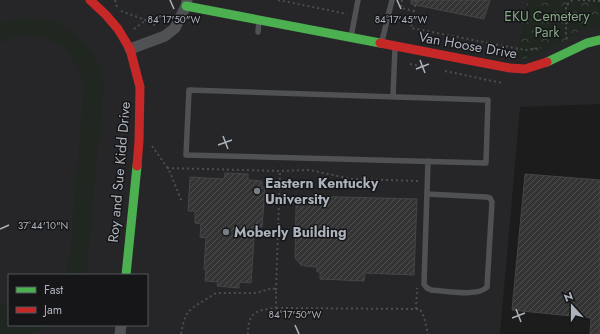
<svg xmlns="http://www.w3.org/2000/svg" width="600" height="334" font-family="Jost,sans-serif">
<style>
.built{fill:#262628;fill-rule:evenodd}
.forest{fill:url(#forest-crowns)}
.pitch{fill:#1f2720}
.building{fill:url(#building-hatch);stroke:#444548}
.lines{fill:none;stroke-linecap:round;stroke-linejoin:round}
.path{stroke:#4c4d50;stroke-width:2;stroke-dasharray:2 3;stroke-linecap:butt}
.lane{stroke:#505155;stroke-width:5.5}
.street{stroke:#505155;stroke-width:11}
.fast{stroke:#4caf50;stroke-width:9}
.jam{stroke:#c62828;stroke-width:9}
.ticks{fill:none;stroke:#adb3bd;stroke-width:1.5}
.poi-dot{fill:#7a7e85;stroke:#161618;stroke-width:1.5}
.labels{text-anchor:middle;stroke-width:3;stroke-linejoin:round;paint-order:stroke}
.park-label{font-size:14px;fill:#85a885;stroke:#161618}
.street-label{font-size:14px;fill:#adb3bd;stroke:#161618}
.poi-label{font-size:14px;font-weight:bold;fill:#adb3bd;stroke:#161618;text-anchor:start}
.ticks-label{font-size:10px;text-anchor:middle;fill:#adb3bd;stroke:#161618;stroke-width:3;stroke-linejoin:round;paint-order:stroke}
</style>
<defs>
<pattern id="forest-crowns" width="20" height="18" patternUnits="userSpaceOnUse"><rect width="20" height="18" fill="#1f2720"/><path d="M2 6a3 3 0 1 1 6 0M12 15a3 3 0 1 1 6 0" fill="none" stroke="#3d443e"/></pattern>
<pattern id="building-hatch" width="6" height="6" patternUnits="userSpaceOnUse"><rect width="6" height="6" fill="#343434"/><path d="M-1 1l2-2M0 6l6-6M5 7l2-2" fill="none" stroke="#4f4f4f"/></pattern>
</defs>
<rect width="100%" height="100%" fill="#1c1c1c"/>
<!-- built -->
<path class="built" d="M 0,0 L 600,0 L 600,104 L 520,107 L 500,334 L 0,334 ZM 9,275 L 147,275 L 147,325 L 9,325 Z"/>
<!-- forest -->
<path class="forest" d="M 527,0 L 600,0 L 600,26 L 581,30 L 557,46 L 533,56 L 521,59 L 516,55 Z"/>
<!-- pitch -->
<path class="pitch" d="M 30,18 L 56,22 L 76,35 L 94,55 L 104,81 L 86,275 L 64,275 L 68,264 L 70,254 L 84,86 C 77,46 37,22 0,43 L 0,25 L 5,22 Z
M 0,304 L 9,306 L 9,325 L 49,325 L 32,334 L 0,334 Z"/>
<!-- building -->
<path class="building" d="M 411,0 L 490,0 L 484,19 L 411,4 Z
M 225,173 L 248,174 L 248,180 L 262,181 L 262,187 L 265,187 L 262,227 L 255,226 L 251,283 L 239,282 L 239,288 L 217,286 L 218,282 L 205,281 L 206,269 L 204,269 L 206,238 L 200,237 L 201,224 L 195,223 L 195,211 L 188,211 L 190,177 L 224,179 Z
M 525,174 L 600,180 L 600,334 L 590,334 L 591,318 L 512,310 Z
M 304,196 L 417,199 L 414,275 L 365,273 L 364,281 L 320,279 L 320,272 L 317,272 L 317,267 L 305,266 L 301,265 L 295,258 L 296,207 L 297,203 Z"/>
<g class="lines">
<!-- path -->
<path class="path" d="M 115,0 L 117,7
M 278,0 L 347,14
M 402,0 L 401,8 L 414,11
M 416,0 L 411,28 L 525,50 L 541,48
M 578,0 L 600,1
M 121,11 L 143,19 L 157,26
M 134,29 L 146,20
M 567,39 L 566,36 L 566,7 L 570,1 L 575,0
M 410,64 L 425,67
M 445,71 L 502,83
M 152,146 L 169,170 L 182,202
M 167,168 L 280,171 L 309,170 L 352,179 L 419,181
M 276,290 L 280,171
M 276,308 L 420,309 L 424,317 L 428,334
M 416,309 L 417,288
M 181,334 L 184,320 L 188,312 L 195,306 L 216,293 L 256,293 L 273,288 L 276,290 L 276,308 C 256,310 248,312 248,334"/>
<!-- lane -->
<path class="lane" d="M 258,32 L 259,20
M 351,37 L 358,0
M 382,41 L 392,0
M 189,90 L 488,100 L 486,163 L 186,155 Z
M 393,96 L 395,48
M 427,194 L 486,197 L 490,198 L 492,202 L 487,287 C 478,297 446,291 431,290 L 427,288 L 424,284 L 428,161"/>
<!-- street -->
<path class="street" d="M 130,49 L 165,36 L 175,28 L 186,6 L 187,0
M 120,334 L 121,325"/>
<!-- fast -->
<path class="fast" d="M 186,6 L 380,43
M 547,62 L 587,43 L 600,40
M 126,275 L 137,166"/>
<!-- jam -->
<path class="jam" d="M 90,0 L 106,15 L 118,29 L 130,49 L 140,87 L 139,141 L 137,166
M 380,43 L 510,68 L 525,69 L 547,62"/>
</g>
<!-- ticks -->
<path class="ticks" d="M 170,0 L 174,9M 397,0 L 401,9M 420,60 L 425,73M 416,69 L 429,64M 223,136 L 228,149M 218,145 L 232,140M 0,229 L 9,225M 516,309 L 521,322M 512,318 L 525,313M 295,325 L 299,334"/>
<!-- markers -->
<g class="poi-dot">
<circle cx="257" cy="191" r="4"/>
<circle cx="226" cy="232" r="4"/>
</g>
<g class="labels">
<!-- park labels -->
<g class="park-label">
<text x="547" y="21">EKU Cemetery<tspan x="547" dy="16">Park</tspan></text>
</g>
<!-- street labels -->
<g class="street-label">
<text transform="translate(468 45) rotate(10)" y="5">Van Hoose Drive</text>
<text transform="translate(119 172) rotate(-85)" y="5">Roy and Sue Kidd Drive</text>
</g>
<!-- poi labels -->
<g class="poi-label">
<text x="265" y="188">Eastern Kentucky<tspan x="265" dy="16">University</tspan></text>
<text x="234" y="237">Moberly Building</text>
</g>
</g>
<g class="ticks-label">
<text x="174" y="23">84°17'50"W</text>
<text x="401" y="23">84°17'45"W</text>
<text x="43" y="229">37°44'10"N</text>
<text x="295" y="318">84°17'50"W</text>
</g>
<!-- legend -->
<rect x="8" y="274" width="140" height="52" fill="#161618" stroke="#52555a"/>
<rect x="16" y="287" width="20" height="6" fill="#4caf50" stroke="#52555a"/>
<text x="44" y="294" font-size="12" fill="#adb3bd">Fast</text>
<rect x="16" y="307" width="20" height="6" fill="#c62828" stroke="#52555a"/>
<text x="44" y="314" font-size="12" fill="#adb3bd">Jam</text>
<!-- north arrow -->
<g transform="translate(572 306) rotate(339)" stroke="#161618" stroke-width="3" paint-order="stroke">
<path d="M0-3L7 15L0 10L-7 15Z" fill="#adb3bd"/>
<text y="-6" font-size="11" font-weight="bold" text-anchor="middle" fill="#adb3bd">N</text>
</g>
</svg>
